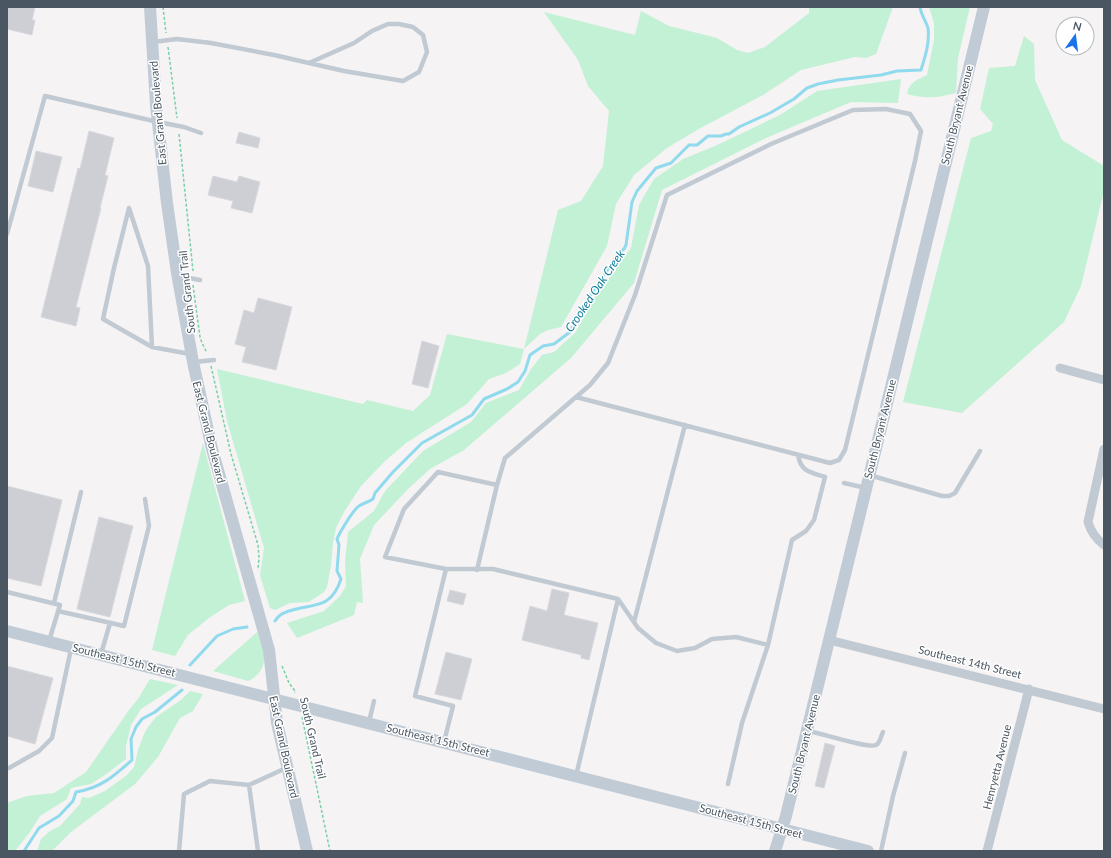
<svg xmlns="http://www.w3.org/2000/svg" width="1111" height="858" font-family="Lato,sans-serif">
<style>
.green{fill:#c3f1d5}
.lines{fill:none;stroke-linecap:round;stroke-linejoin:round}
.stream{stroke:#90daee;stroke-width:3}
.building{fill:#cdcfd5;stroke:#d7d9de}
.path{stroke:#7ad0a6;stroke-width:1.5;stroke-dasharray:3 2;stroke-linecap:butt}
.lane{stroke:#c1cad2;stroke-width:4.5}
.street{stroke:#c1cad2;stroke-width:9}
.secondary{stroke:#c1cbd6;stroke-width:12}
.labels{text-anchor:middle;stroke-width:3;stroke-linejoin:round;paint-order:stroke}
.street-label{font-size:11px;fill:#4a5661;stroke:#fff}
.water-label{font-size:12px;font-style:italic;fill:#0c7c9b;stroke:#fff}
</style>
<rect width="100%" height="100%" fill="#f5f3f3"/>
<!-- green -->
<path class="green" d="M 809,7 L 893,7 L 876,54 L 866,58 L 855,57 L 801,70 L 763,95 L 697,130 L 667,148 L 634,175 L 616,204 L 607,246 L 561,327 L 548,330 L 540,334 L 524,349 L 520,364 L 506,373 L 489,379 L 467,404 L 406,443 L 385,461 L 361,486 L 344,512 L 336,528 L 333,543 L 331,565 L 327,587 L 324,592 L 309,602 L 290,603 L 275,610 L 270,608 L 260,575 L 264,548 L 227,421 L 217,369 L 363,404 L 367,400 L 413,411 L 430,395 L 447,334 L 524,349 L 558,210 L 581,201 L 603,166 L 609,111 L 588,86 L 578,60 L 544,12 L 635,35 L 641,11 L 669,26 L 717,38 L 737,50 L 748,53 L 765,47 L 809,13 Z
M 929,7 L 970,7 L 958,58 L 956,93 C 936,98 926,99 907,94 C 909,82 917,80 927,75 L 934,40 L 934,23 Z
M 1024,36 L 1034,44 L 1035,80 L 1062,140 L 1104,166 L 1104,191 L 1081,286 L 1064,322 L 962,413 L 903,402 L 971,138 L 991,131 L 993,124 L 980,109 L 989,68 L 1015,66 Z
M 901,79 L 898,103 L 851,102 L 766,138 L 662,190 L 634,283 L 571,358 L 464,450 L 430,469 L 409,488 L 374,525 L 360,559 L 363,603 L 357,602 L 354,615 L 297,638 L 287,623 L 324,611 L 340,596 L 346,586 L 345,562 L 348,532 L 374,511 L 385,491 L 423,451 L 471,422 L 486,403 L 519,390 L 531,369 L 542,355 L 554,352 L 575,333 L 596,296 L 631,248 L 639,205 L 654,179 L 683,159 L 715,146 L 780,115 L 817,91 Z
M 203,443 L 245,601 L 229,605 L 209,618 L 188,635 L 175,656 L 152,650 Z
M 257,632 C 266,650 270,671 248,681 L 213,671 Z
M 150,679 L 178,685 L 141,709 L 131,725 L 126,746 L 126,759 L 105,775 L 91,784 L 71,788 L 67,799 L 40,816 L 30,832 L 15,851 L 7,851 L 7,803 L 27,796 L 54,793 L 86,772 L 129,710 L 138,699 Z
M 190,691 L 203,694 L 193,711 L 180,718 L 158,757 L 135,784 L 71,832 L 52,851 L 37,851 L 41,839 L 50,831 L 60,826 L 80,804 L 82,797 L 89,798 L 105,791 L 127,775 L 134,767 L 138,750 L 144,734 L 148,727 L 156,717 L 181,700 Z"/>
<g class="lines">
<!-- stream -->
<path class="stream" d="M 275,621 C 277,618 281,614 284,613 C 309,602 330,613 341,579 L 337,571 L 339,545 L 337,539 C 340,532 353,510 359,506 C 363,503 369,502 373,499 L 375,493 L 393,472 L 422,443 L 472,415 L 484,399 L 507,389 L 518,382 L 525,371 L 530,355 L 543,346 L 554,344 L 570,332 L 584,305 L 612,263 L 618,253 L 624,249 L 626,245 L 632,202 L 637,191 L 656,168 L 671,163 L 689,145 L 697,145 L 708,136 L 721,136 L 726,134 L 729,134 L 739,127 L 770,113 L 794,99 L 807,88 L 818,84 L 838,80 L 881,75 L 897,71 L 921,70 C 925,57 930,42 928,28 C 926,21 921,15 920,7
M 190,665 L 217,636 L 233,629 L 247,627
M 24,851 L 39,828 L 59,816 L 73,801 L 76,792 C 101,788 114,776 132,760 L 131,739 L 136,727 L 142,719 L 155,712 L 182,690"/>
</g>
<!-- building -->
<path class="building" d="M 7,7 L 35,7 L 32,20 L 35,20 L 32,35 L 7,29 Z
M 89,131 L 114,138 L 105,175 L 108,176 L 100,208 L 101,208 L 76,307 L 80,308 L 76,326 L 41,317 L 78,168 L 80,169 Z
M 239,132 L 260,138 L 258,148 L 236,143 Z
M 36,151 L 62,157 L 53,192 L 28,186 Z
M 213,176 L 237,182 L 239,176 L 260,182 L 252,213 L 231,208 L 233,201 L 208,195 Z
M 258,298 L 292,307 L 276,370 L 242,362 L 246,347 L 235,344 L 244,310 L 254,313 Z
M 422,341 L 439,346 L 428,388 L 412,384 Z
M 7,486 L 62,500 L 41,586 L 7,578 Z
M 99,517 L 133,526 L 110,617 L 77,609 Z
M 552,589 L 569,593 L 564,615 L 598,623 L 589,660 L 581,658 L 581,655 L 522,640 L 530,606 L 547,611 Z
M 450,590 L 466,594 L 463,605 L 447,601 Z
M 446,652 L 472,659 L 461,700 L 435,694 Z
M 7,666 L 53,678 L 35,744 L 7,736 Z
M 825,743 L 835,746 L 824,788 L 815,786 Z"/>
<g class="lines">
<!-- path -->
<path class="path" d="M 163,7 L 166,33
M 168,47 L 177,118
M 179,134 L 193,271
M 193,285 L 200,337 L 202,343 L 207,353
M 211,366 L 231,454 L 258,545 L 259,558 L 258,570
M 282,666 L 289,683 L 295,691 L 295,693
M 302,717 L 330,851"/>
<!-- lane -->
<path class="lane" d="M 153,42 L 177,39 L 211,43 L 274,55 L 344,71 L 403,81 L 419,72 L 427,52 L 423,35 L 413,27 L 399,24 L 388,24 L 372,31 L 354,43 L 309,63
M 7,234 L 45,96 L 158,122 L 184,127 L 201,133
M 178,276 L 200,280
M 152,347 L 148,266 L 129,208 L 114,268 L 103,319 L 152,347 L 190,354
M 194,362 L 214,360
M 869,475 L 942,496 L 949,496 L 955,493 L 980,451
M 844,483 L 866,488
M 446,569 L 385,557 L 404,509 L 438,472 L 497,485 L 505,458 L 590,385 L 608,363 L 635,295 L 667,195 L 771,144 L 853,110 L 886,109 L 910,114 L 921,131 L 915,161 L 845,450 L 839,460 L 830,463 L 576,397
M 477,570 L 497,485
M 7,592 L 60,605 L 49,641
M 618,599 L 638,628 L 656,643 L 677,651 L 695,648 L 712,639 L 736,637 L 768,645 L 792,540 L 806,531 L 814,520 L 825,477 C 810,472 801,472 798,455
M 54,603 L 81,492
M 58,611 L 124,626 L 149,526 L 145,499
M 634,622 L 685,425
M 101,654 L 110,623
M 369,722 L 374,701
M 808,731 C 821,733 868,749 876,745 C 880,743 881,736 883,732
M 444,742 L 453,706 L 415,696 L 446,569 L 493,569 L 618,599 L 576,776
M 7,768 L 9,768 L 39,751 L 52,738 L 71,649
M 728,784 L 742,723 L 768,645
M 249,785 L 258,851
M 179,851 L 184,794 L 210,781 L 249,785 L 286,768
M 881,851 L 893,796 L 905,753"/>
<!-- street -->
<path class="street" d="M 1060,368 L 1104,380
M 1104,449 L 1088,522 C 1091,532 1096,539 1104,545
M 829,640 L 1104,709
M 987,851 L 1029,689"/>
<!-- secondary -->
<path class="secondary" d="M 150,7 L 156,105 L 167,203 L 177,273 L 193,362 L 212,449 L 269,650 L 277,723 L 307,851
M 7,631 L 868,851
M 775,851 L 786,816 L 984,7"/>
</g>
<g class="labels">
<!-- street labels -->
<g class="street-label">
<text transform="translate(158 113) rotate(-95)" y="4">East Grand Boulevard</text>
<text transform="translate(957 115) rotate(-76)" y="4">South Bryant Avenue</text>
<text transform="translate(187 292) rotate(-96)" y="4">South Grand Trail</text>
<text transform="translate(880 429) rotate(-76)" y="4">South Bryant Avenue</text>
<text transform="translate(209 432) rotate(76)" y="4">East Grand Boulevard</text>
<text transform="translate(124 660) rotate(14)" y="4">Southeast 15th Street</text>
<text transform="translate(970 662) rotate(14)" y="4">Southeast 14th Street</text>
<text transform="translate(313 738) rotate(77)" y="4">South Grand Trail</text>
<text transform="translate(438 740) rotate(14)" y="4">Southeast 15th Street</text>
<text transform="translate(804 744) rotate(-76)" y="4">South Bryant Avenue</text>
<text transform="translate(284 747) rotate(78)" y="4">East Grand Boulevard</text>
<text transform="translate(997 767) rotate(-76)" y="4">Henryetta Avenue</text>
<text transform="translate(751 821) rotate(15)" y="4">Southeast 15th Street</text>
</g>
<!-- water labels -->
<g class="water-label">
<text transform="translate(595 291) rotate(-56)" y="4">Crooked Oak Creek</text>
</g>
</g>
<!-- border -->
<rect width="1111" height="858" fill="none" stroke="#4a5661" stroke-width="16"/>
<!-- north arrow -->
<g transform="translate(1075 36) rotate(14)"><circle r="19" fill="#ffffff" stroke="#b7bbc0"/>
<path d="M0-3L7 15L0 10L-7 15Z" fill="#1a73e8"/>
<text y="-6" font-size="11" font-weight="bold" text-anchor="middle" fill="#4a5661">N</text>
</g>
</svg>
